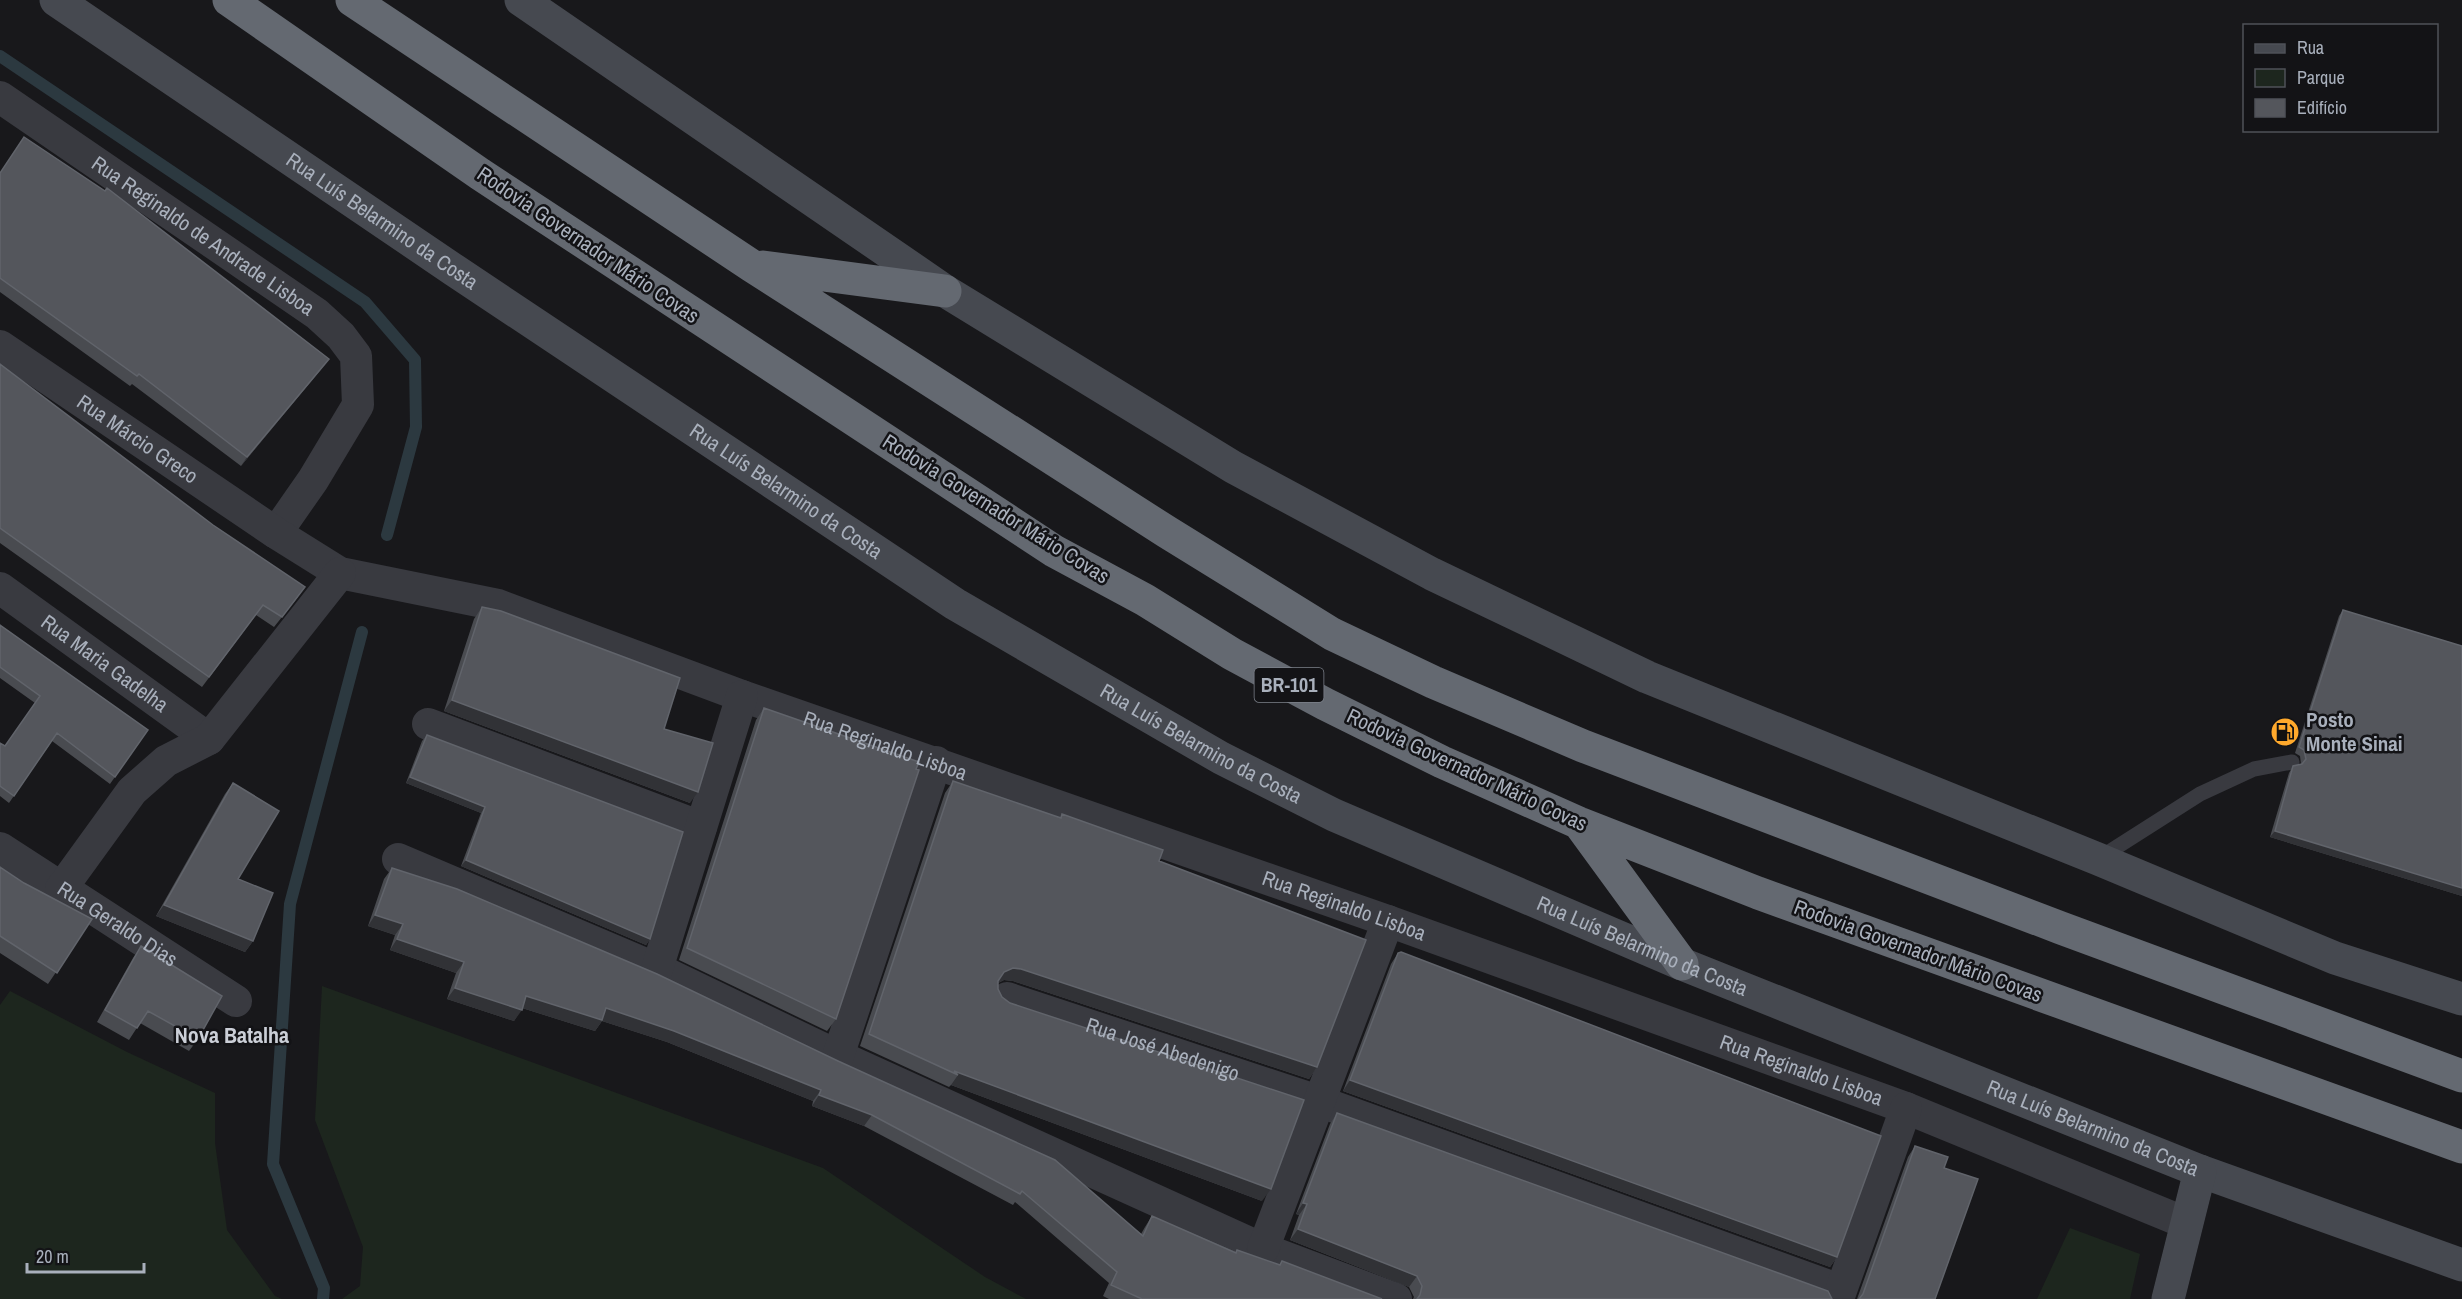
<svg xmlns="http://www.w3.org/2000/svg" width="2462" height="1299" font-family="'Archivo Narrow',sans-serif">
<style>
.green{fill:#1d261e}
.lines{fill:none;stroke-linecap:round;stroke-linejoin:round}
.stream{stroke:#2c3940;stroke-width:12}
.lane{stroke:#393a40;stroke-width:15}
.street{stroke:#393a40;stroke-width:32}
.secondary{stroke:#464950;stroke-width:33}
.highway{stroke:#646971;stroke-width:33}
.wall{fill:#494b50}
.shaded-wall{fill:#313236}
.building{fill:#54565c;stroke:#61646b;stroke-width:1.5}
.labels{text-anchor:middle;stroke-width:5;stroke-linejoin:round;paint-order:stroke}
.shield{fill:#131316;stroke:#7c818a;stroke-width:1.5}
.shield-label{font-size:20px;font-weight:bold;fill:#a9b0bc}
.street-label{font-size:21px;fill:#a9b0bc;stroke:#131316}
.poi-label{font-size:21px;font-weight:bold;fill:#a9b0bc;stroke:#131316;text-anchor:start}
.neighbourhood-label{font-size:22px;font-weight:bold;fill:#cbcfd7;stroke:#131316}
</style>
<rect width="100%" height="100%" fill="#18181b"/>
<!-- green -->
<path class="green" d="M 322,986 L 823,1168 L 985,1277 L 1026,1299 L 342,1299 L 360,1286 L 363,1247 L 315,1120 Z
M 10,991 L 127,1052 L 215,1093 L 215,1143 L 227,1230 L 275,1296 L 282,1299 L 0,1299 L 0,1005 Z
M 2070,1228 L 2140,1254 L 2130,1299 L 2037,1299 Z"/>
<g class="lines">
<!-- stream -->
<path class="stream" d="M 0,56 L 365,302 L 415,360 L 416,427 L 387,535
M 323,1299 L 324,1288 L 273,1164 L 290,904 L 362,632"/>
<!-- lane -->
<path class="lane" d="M 2098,859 L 2200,794 L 2254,769 L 2292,762"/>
<!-- street -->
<g class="street">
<path id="s1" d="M 0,97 L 317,314 L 341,336 L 356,356 L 358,405 L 313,480 L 276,533"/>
<path id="s2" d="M 0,346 L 276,533 L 340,573 L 498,605 L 742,696 L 1388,921 L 1906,1108 L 2186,1223"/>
<path id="s3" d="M 0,588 L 209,739"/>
<path d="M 428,724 L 701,827"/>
<path id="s4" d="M 0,848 L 236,1001"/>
<path d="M 398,859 L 657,969 L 838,1056 L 1263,1249 L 1396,1299"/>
<path d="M 61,889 L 132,791 L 166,761 L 209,739 L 340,573"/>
<path d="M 657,969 L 742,696"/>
<path id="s5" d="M 1007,998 L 1318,1101 L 1840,1290"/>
<path d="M 838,1056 L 936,762"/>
<path d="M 1263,1249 L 1388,921"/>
<path d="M 1838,1299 L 1906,1108"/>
</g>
<!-- secondary -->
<g class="secondary">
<path id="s6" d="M 56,0 L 454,270 L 955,604 L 1221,758 L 1334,815 L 1682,964 L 2200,1171 L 2462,1265"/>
<path d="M 521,0 L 945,291 L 1233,467 L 1432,574 L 1647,677 L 2098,859 L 2335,958 L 2462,999"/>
<path d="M 2168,1299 L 2200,1171"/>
</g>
<!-- highway -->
<path class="highway" d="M 229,0 L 480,174 L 1054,551 L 1145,600 L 1232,654 L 1325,704 L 1442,762 L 1579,823 L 1758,893 L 2462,1147
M 352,0 L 752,266 L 1167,532 L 1332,634 L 1433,682 L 1583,746 L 2061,928 L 2462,1076
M 763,267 L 945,291
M 1579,823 L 1682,964"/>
</g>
<!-- wall -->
<path class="wall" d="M 0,173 L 322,368 L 241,466 L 132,384 L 130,386 L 0,292 Z
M 0,364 L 298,597 L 274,627 L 256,615 L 202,687 L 0,543 Z
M 482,607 L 664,729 L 690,803 L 444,711 L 474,619 Z
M 2343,610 L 2462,646 L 2462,896 L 2270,837 L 2289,773 L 2293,766 L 2301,764 L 2300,756 L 2295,753 L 2339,616 Z
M 0,625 L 148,730 L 110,784 L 52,741 L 9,803 L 0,796 L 0,743 L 5,746 L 35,703 L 0,678 Z
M 764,708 L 836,1019 L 827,1031 L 679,960 L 756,720 Z
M 427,735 L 650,939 L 646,945 L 461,866 L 481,813 L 406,783 L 422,741 Z
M 953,781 L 1060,818 L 1062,814 L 1159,861 L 1317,1067 L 1309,1079 L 1013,981 L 1004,980 L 998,983 L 998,989 L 1002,997 L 1262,1201 L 951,1085 L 949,1087 L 860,1046 L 945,793 Z
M 233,783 L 238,879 L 253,941 L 245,952 L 156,916 L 225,794 Z
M 0,867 L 24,883 L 92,919 L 48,984 L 0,953 Z
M 392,868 L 1141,1234 L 1145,1227 L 1152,1216 L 1236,1252 L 1237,1250 L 1279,1265 L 1282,1261 L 1382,1299 L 1109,1299 L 1103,1296 L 1109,1283 L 1015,1202 L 1013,1205 L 864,1126 L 812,1106 L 813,1101 L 667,1042 L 602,1021 L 595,1031 L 522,1008 L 514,1021 L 447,999 L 456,973 L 390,950 L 395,935 L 368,926 L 384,879 Z
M 141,946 L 198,1039 L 189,1051 L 140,1023 L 129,1040 L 97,1022 L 133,958 Z
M 1398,953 L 1837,1257 L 1830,1267 L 1343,1091 L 1391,964 Z
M 1337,1113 L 1832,1299 L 1413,1299 L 1414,1297 L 1409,1287 L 1290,1240 L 1299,1215 L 1296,1214 L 1330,1124 Z
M 1915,1146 L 1944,1168 L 1935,1299 L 1857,1299 L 1908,1157 Z"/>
<!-- shaded-wall -->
<path class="shaded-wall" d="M 329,359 L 322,368 L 241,466 L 247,457 Z
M 452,700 L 698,792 L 690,803 L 444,711 Z
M 410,777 L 485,807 L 481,813 L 406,783 Z
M 2275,831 L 2462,888 L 2462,896 L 2270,837 Z
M 466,860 L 650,939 L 646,945 L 461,866 Z
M 164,905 L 253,941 L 245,952 L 156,916 Z
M 375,915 L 403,924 L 395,935 L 368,926 Z
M 397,939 L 464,962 L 456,973 L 390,950 Z
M 1013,968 L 1021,969 L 1317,1067 L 1309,1079 L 1013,981 L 1004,980 L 996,984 L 1004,972 Z
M 455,988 L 522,1010 L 514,1021 L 447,999 Z
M 526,996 L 606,1008 L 674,1031 L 821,1090 L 813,1101 L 667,1042 L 602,1021 L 595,1031 L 519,1007 Z
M 954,1071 L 1271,1189 L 1262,1201 L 951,1085 L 958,1075 Z
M 1350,1080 L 1837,1257 L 1830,1267 L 1343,1091 Z
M 819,1095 L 872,1115 L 864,1126 L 812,1106 Z
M 1303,1203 L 1307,1204 L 1299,1215 L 1296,1214 Z
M 1298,1229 L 1417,1276 L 1409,1287 L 1290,1240 Z"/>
<!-- building -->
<path class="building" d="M 24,137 L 105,191 L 107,188 L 329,359 L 247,457 L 139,374 L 137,376 L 0,278 L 0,173 Z
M 0,364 L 213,525 L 305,587 L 282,617 L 263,605 L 209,677 L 0,528 Z
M 482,607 L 501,611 L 680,678 L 664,729 L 713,743 L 698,792 L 452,700 Z
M 2343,610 L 2462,646 L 2462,888 L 2275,831 L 2293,766 L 2302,764 L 2306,759 L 2304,750 L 2299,747 Z
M 0,625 L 148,730 L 115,777 L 57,733 L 14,796 L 0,786 L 0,743 L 5,746 L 40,696 L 0,667 Z
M 764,708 L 919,762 L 916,769 L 919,770 L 836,1019 L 687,948 Z
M 427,735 L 683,832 L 650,939 L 466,860 L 485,807 L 410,777 Z
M 953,781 L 1061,818 L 1062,814 L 1163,850 L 1159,861 L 1366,940 L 1317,1067 L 1021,969 L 1013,968 L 1004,972 L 998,981 L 998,989 L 1002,997 L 1010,1003 L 1304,1100 L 1271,1189 L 954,1071 L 958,1075 L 869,1034 Z
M 233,783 L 279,811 L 238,879 L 273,893 L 253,941 L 164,905 Z
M 0,867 L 24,883 L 92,919 L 57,973 L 0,936 Z
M 392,868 L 457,889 L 657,974 L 838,1061 L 1055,1160 L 1143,1236 L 1152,1216 L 1236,1253 L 1237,1250 L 1280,1265 L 1282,1261 L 1382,1299 L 1142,1299 L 1111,1285 L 1117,1272 L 1022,1191 L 1020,1194 L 872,1115 L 819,1095 L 821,1090 L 674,1031 L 606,1008 L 602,1020 L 526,996 L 522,1010 L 455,988 L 464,962 L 397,939 L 403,924 L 375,915 Z
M 141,946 L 222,996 L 198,1039 L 148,1011 L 137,1028 L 105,1010 Z
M 1401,952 L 1881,1136 L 1837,1257 L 1350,1080 L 1398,953 Z
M 1337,1113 L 1828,1291 L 1832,1299 L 1417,1299 L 1420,1295 L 1422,1286 L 1417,1276 L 1298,1229 L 1307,1204 L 1303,1203 Z
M 1915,1146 L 1948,1157 L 1944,1168 L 1978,1179 L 1935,1299 L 1859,1299 L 1863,1294 Z"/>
<!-- icons -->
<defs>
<g id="fuel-disc" transform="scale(1.5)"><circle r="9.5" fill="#ffa92c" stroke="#131316"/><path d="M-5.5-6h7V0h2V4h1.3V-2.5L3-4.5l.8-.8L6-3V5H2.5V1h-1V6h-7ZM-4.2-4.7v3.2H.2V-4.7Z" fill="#111"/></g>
</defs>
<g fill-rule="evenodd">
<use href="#fuel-disc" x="2285" y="732"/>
</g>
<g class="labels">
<!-- shield labels -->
<rect class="shield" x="1254.5" y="668" width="69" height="34" rx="4.5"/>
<g class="shield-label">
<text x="1289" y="692">BR-101</text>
</g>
<!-- street labels -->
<g class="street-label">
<text dy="7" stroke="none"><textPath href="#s6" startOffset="394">Rua Luís Belarmino da Costa</textPath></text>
<text dy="7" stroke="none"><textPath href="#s1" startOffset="246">Rua Reginaldo de Andrade Lisboa</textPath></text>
<text transform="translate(588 245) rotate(34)" y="7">Rodovia Governador Mário Covas</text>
<text dy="7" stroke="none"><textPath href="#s2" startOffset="166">Rua Márcio Greco</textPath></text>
<text dy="7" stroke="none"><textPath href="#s6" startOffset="880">Rua Luís Belarmino da Costa</textPath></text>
<text transform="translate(996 509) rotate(32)" y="7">Rodovia Governador Mário Covas</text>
<text dy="7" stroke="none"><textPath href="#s3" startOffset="129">Rua Maria Gadelha</textPath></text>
<text dy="7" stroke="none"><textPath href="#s6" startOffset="1366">Rua Luís Belarmino da Costa</textPath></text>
<text dy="7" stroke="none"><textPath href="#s2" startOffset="982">Rua Reginaldo Lisboa</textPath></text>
<text transform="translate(1467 770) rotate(25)" y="7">Rodovia Governador Mário Covas</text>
<text dy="7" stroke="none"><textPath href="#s2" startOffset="1468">Rua Reginaldo Lisboa</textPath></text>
<text dy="7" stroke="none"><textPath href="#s4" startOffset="140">Rua Geraldo Dias</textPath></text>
<text dy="7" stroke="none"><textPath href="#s6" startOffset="1852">Rua Luís Belarmino da Costa</textPath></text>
<text transform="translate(1918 951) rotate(20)" y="7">Rodovia Governador Mário Covas</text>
<text dy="7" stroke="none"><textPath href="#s5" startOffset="164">Rua José Abedenigo</textPath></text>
<text dy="7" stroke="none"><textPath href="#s2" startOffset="1954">Rua Reginaldo Lisboa</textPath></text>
<text dy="7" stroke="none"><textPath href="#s6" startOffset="2338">Rua Luís Belarmino da Costa</textPath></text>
</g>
<!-- poi labels -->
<g class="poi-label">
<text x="2306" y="727">Posto<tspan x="2306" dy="24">Monte Sinai</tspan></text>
</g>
<!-- neighbourhood labels -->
<g class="neighbourhood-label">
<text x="232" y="1043">Nova Batalha</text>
</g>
</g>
<!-- legend -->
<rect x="2243" y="24" width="195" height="108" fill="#131316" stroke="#4f5258" stroke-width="1.5"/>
<rect x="2255" y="44" width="30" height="9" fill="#464950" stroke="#4f5258" stroke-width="1.5"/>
<text x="2297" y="54" font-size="18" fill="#a9b0bc">Rua</text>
<rect x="2255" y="69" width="30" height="18" fill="#1d261e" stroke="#4f5258" stroke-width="1.5"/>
<text x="2297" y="84" font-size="18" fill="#a9b0bc">Parque</text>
<rect x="2255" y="99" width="30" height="18" fill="#54565c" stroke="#4f5258" stroke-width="1.5"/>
<text x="2297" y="114" font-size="18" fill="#a9b0bc">Edifício</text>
<!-- scale -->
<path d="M27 1263v9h117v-9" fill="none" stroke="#a9b0bc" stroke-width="3"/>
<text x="36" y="1263" font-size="18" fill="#a9b0bc" stroke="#131316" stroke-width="4.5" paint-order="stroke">20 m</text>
</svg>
